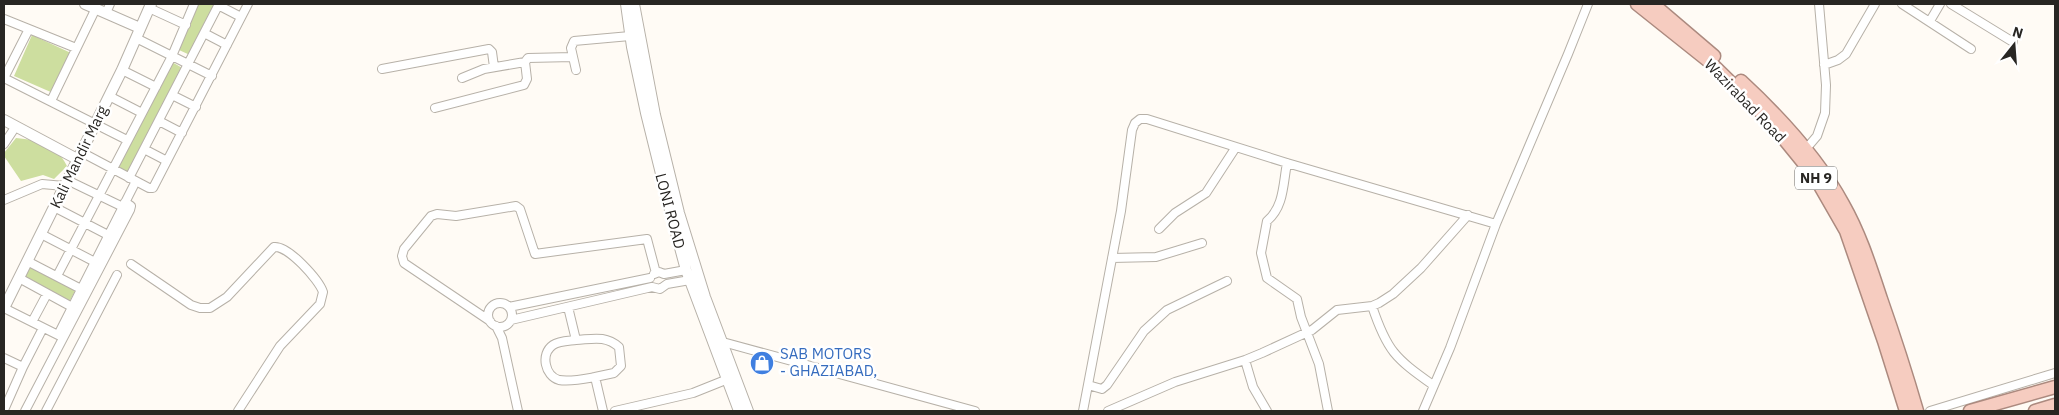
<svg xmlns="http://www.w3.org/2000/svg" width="2059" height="415" font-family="'IBM Plex Sans',sans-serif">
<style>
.green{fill:#cdde9f}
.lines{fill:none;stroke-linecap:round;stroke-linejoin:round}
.minor-casing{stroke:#b7b1a8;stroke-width:10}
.tertiary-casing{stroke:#b7b1a8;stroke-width:12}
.trunk-casing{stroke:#ac8a7f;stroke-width:15}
.minor{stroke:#fff;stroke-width:8}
.tertiary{stroke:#fff;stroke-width:10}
.trunk{stroke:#f6ccc0;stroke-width:12}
.labels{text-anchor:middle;stroke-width:5;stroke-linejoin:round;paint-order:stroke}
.shield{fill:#fff;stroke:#686765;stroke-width:1}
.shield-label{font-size:14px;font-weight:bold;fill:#282623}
.street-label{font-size:15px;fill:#282623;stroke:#fff}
.shop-label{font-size:15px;fill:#366cbe;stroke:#fff;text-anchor:start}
</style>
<rect width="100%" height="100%" fill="#fffbf5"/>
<!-- green -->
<path class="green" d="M 198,4 L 216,4 L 190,55 L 179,50 Z
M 32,35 L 71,53 L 53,93 L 14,76 Z
M 172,62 L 184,69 L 129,173 L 116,167 Z
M 16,138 C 40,141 54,141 67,166 L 54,179 L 43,175 L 21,181 L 4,156 L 4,153 Z
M 28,263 L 77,288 L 68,304 L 20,278 Z"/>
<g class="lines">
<!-- minor casing -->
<g class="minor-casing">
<path id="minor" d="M 1902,4 L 1971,49
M 1951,4 L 2013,42
M 218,5 L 241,17
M 149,8 L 186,25
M 106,13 L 110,4
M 4,19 L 76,48
M 1930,21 L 1940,4
M 204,33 L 227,45
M 136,38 L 212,76
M 1824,65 L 1838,60 L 1846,54 L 1875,4
M 382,69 L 489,49 L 492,52 L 494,67
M 122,70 L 156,87
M 576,70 L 571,48 L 574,41 L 630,36
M 4,78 L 127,140
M 4,78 L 29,29
M 462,78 L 484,69 L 525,62
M 172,95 L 196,107
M 109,96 L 142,113
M 51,101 L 96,8
M 435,108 L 524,85 L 527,79 L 525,62 L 528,58 L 573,57
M 159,121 L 182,133
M 4,144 L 16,126
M 144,149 L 167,161
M 1805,150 L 1817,136 L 1825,113 L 1826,85 L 1819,4
M 81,152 L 149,188 L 153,188 L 248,4
M 1287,163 C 1283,184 1284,207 1267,221 L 1261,253 L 1267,278 L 1297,299 L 1301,317 L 1319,364 L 1328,411
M 129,178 L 219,4
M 67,180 L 123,207
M 4,200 L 42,184 L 64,186
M 54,207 L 108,235
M 1159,229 L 1175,213 L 1206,193 L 1236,147
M 41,234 L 95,262
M 1112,258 L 1156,257 L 1202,243
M 27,261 L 81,289
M 131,264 L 191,305 L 200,308 L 210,308 L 227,297 L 274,247 C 288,245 319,280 323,292 L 320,304 L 280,346 L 238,411
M 654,274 L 659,272 L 664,274 L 686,270
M 57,276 L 172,56 L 194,4
M 19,278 L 72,307
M488 315a12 12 0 1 1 24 0a12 12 0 1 1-24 0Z
M 1372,306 C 1387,351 1395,358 1433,385
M 509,307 L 650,278
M 568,307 L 576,340 C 593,339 605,335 619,347 L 621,366 L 614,373 L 595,377 L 603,411
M 4,308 L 58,335 L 136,181
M 511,320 L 652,287 L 660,289 L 667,284 L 690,280
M 490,321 L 404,263 L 402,256 L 404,249 L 431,216 L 437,214 L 456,216 L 516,206 L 520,209 L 535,254 L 647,239 L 656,273
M 32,322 L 47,294
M 496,326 L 502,338 L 518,411
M 576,340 C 569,341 559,341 553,345 C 540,354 545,376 559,380 C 570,382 584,379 595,377
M 719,341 L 975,411
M 4,358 L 23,367
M 1245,360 L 1253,387 L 1267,411
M 1088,385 L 1102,389 L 1107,385 L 1144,331 L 1167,310 L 1227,281
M 4,410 L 23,367 L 43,328
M 25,411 L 130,210 L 131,206 L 125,202
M 46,411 L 117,275
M 615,411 L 693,393 L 728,379
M 1083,411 L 1121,211 L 1132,130 L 1135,123 L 1140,119 L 1147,119 L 1287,163 L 1496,224
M 1108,411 L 1175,382 L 1245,360 L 1262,353 L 1312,330 L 1337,310 L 1372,306 L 1379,303 L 1393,294 L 1421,268 L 1468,215
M 1423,411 L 1450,348 L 1496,224 L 1568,54 L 1588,4
M 1930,411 L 2055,373"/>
</g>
<!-- tertiary casing -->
<g class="tertiary-casing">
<path id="tertiary" d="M 85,4 L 140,28
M 626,4 L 632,47 L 646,113 L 671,214 L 686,270 L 739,411
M 634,4 L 655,115 L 679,213 L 705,297 L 748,411
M 4,120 L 77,159
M 4,308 L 122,70 L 151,4"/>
</g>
<!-- trunk casing -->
<g class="trunk-casing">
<path id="trunk" d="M 1637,4 L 1711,63 L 1767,118 L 1815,177 L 1846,231 L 1884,341 L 1906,411
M 1653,4 L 1714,56
M 1741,81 C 1780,117 1818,158 1843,204 C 1860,234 1870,266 1881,299 C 1894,336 1906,373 1917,411
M 1970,411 L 2055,387
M 2035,411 L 2055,405"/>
</g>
<!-- minor -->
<use href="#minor" class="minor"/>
<!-- tertiary -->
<use href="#tertiary" class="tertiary"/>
<!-- trunk -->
<use href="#trunk" class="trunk"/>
</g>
<!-- icons -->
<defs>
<g id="shop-disc" transform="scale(1.25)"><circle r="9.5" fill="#3f7fe0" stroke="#fff"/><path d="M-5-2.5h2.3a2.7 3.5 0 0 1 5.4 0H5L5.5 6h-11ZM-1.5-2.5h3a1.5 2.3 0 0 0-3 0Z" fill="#fff"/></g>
</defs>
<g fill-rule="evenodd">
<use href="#shop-disc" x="762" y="363"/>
</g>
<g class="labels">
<!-- shield labels -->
<rect class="shield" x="1795" y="166.5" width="42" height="23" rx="4"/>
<g class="shield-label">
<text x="1816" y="183">NH 9</text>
</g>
<!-- street labels -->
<g class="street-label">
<text transform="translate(1745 101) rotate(46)" y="5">Wazirabad Road</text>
<text transform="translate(79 157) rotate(-64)" y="5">Kali Mandir Marg</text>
<text transform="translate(670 211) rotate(75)" y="5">LONI ROAD</text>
</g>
<!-- shop labels -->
<g class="shop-label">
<text x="780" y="359">SAB MOTORS<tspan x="780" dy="17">- GHAZIABAD,</tspan></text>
</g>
</g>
<!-- border -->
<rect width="2059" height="415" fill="none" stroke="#282623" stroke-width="10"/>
<!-- north arrow -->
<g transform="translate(2014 45) rotate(17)" stroke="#ffffff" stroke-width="4" paint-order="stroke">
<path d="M0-4L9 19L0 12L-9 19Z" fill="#282623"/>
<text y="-8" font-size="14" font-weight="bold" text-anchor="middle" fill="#282623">N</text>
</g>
</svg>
